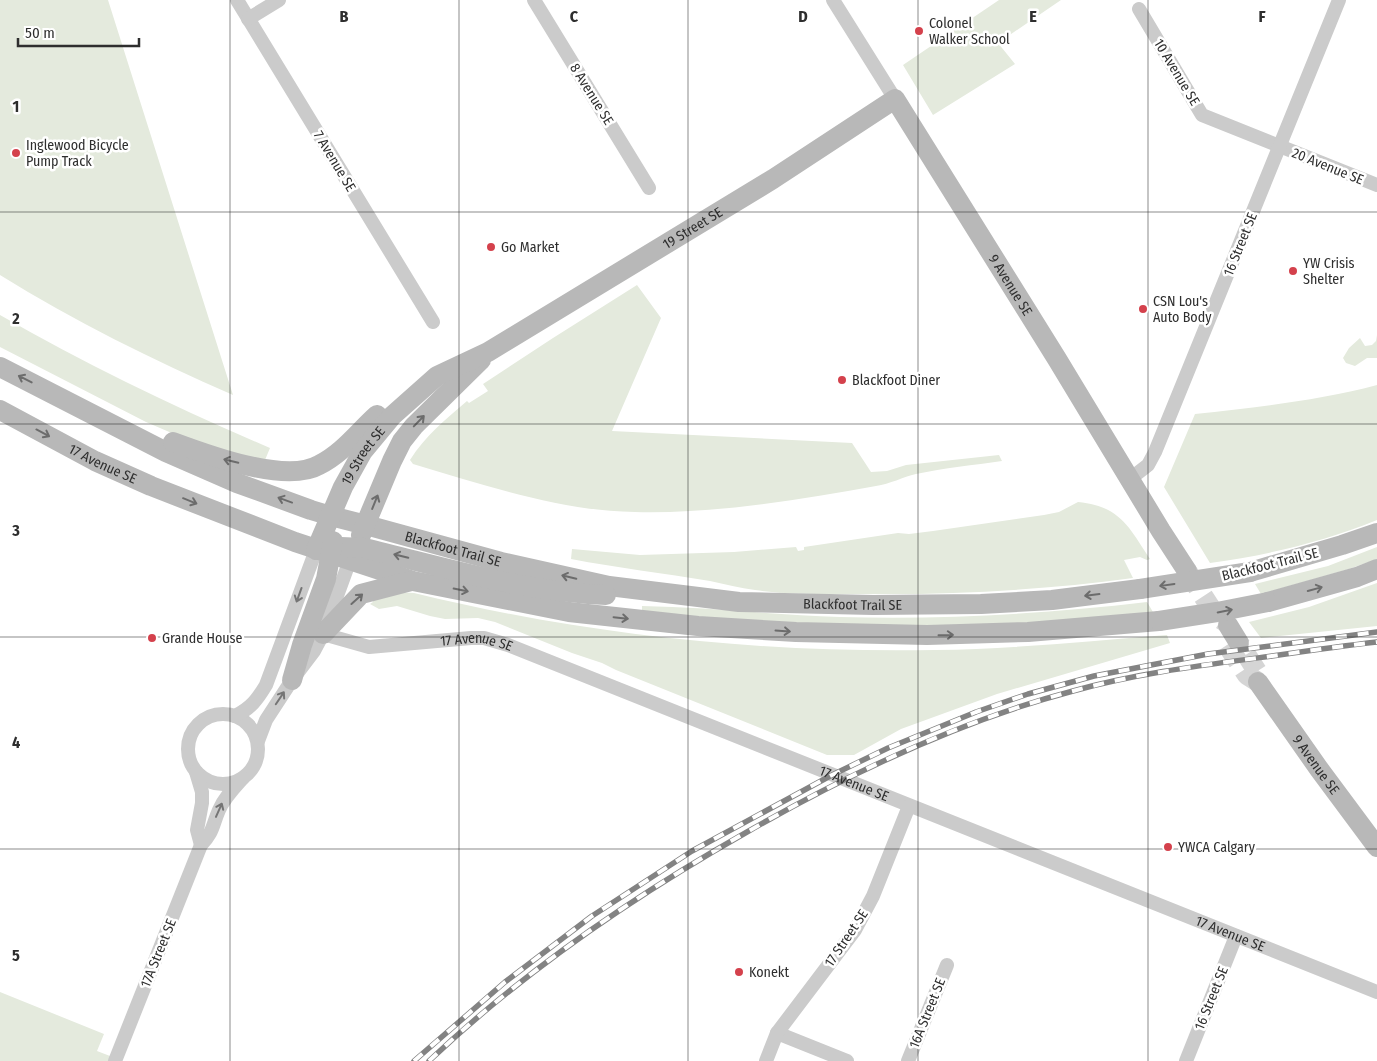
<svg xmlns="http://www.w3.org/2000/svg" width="1377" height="1061" font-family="'Fira Sans Condensed',sans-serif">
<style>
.green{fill:#e4eadd}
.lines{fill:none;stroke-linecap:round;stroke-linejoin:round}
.secondary-tunnel{stroke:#d5d5d5;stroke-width:20;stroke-dasharray:20 10;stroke-linecap:butt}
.minor{stroke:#cbcbcb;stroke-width:14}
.secondary{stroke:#b8b8b8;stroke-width:20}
.rail-casing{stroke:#838383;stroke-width:5.5}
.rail{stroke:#fff;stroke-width:4;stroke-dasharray:11;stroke-linecap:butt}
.secondary-bridge{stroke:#b8b8b8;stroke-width:20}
.oneway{stroke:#6c6c6c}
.oneway2{stroke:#757575}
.grid{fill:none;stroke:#2e2e2e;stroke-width:1;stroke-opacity:0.55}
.poi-dot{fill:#d4414c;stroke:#fff;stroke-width:2}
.labels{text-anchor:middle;stroke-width:5;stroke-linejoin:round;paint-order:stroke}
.poi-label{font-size:14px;fill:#2e2e2e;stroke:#fff;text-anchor:start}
.street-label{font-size:14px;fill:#2e2e2e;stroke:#fff}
.grid-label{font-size:16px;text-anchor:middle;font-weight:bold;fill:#2e2e2e;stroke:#fff;stroke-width:5;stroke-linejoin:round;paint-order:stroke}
</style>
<rect width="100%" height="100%" fill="#fff"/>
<!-- green -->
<path class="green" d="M 0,0 L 108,0 L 233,395 C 153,360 74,321 0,275 Z
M 999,0 L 1061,0 L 998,43 L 1015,64 L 933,115 L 903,65 Z
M 637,285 L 661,318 L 612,431 L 852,443 L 871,472 L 887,471 L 906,465 L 999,455 L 1002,461 C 974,465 944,468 916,474 C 903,477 890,484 876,486 C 798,500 714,514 635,512 C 559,511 485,485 413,464 L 410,460 C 425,436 446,419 467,401 L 469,403 L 488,391 L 483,384 L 553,338 Z
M 0,315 C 87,365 177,408 270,448 L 265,460 L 227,452 L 188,440 L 146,422 L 0,347 Z
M 1377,335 L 1377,358 L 1367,358 L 1355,366 L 1346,363 L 1343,358 L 1349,348 L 1360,338 L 1365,346 L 1372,345 L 1376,341 Z
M 1377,385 L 1377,520 C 1323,542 1268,555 1210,563 L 1164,487 L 1195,414 C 1257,407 1317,401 1377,385 Z
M 1078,502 C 1120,506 1129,527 1150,559 L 1147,560 L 1140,557 L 1124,560 L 1133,578 C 1044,590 955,595 865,594 C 828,594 790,595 755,590 C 740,588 725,584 710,581 C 664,573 617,568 571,559 L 572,549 L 640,555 L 734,552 L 796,547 L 798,551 L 804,550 L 804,547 L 898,533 L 909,534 L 933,531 L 1044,515 L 1059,512 Z
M 1377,547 L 1377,559 L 1349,569 L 1261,594 L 1255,584 L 1328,566 Z
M 1377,583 L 1377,626 L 1261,638 L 1249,622 L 1309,607 Z
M 393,592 L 414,593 C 586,635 758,653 935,650 C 1013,649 1090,641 1167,635 L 1170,643 L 997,694 L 901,729 L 854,755 L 827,755 L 616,670 L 602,663 L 572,653 L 495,622 L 478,618 L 445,619 L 430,616 L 397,606 L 379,609 L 370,604 L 373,602 L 371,598 Z
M 1147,602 L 1153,612 L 1037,623 L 852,628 L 642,614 L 642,606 C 708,607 774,615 840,617 C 942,620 1045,614 1147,602 Z
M 0,992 L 104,1034 L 97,1051 L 123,1061 L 0,1061 Z"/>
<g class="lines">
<!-- secondary-tunnel -->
<path class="secondary-tunnel" d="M 1187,571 L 1216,616 L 1227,623
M 1227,645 L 1247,675 L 1258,682 L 1258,673 L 1239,643"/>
<!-- minor -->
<g class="minor">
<path d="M 237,0 L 433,322"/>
<path d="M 534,0 L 649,188"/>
<path d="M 833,0 L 895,99"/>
<path d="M 1139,9 L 1202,115 L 1377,185"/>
<path d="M 248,19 L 279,0"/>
<path d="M 1130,479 L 1148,465 L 1155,452 L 1339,0"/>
<path id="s1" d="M 323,634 L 369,647 L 471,638 L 484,638 L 508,645 L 1377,992"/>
<circle cx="223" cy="749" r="35"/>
<path d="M 235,716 C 251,708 257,700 266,685 L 316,550"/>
<path d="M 258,741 L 266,720 L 292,680 L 314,651 L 323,634 L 350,560"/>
<path d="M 196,772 L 202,792 L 202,803 L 197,830 L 201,845"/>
<path d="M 777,1033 L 847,1061"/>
<path d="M 115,1061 L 201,845 C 214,831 212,826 219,810 C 224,798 234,788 243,778"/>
<path d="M 766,1061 L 777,1033 L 855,930 L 873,896 L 909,806"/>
<path d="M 908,1061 L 947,965"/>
<path d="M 1186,1061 L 1236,936"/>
</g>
<!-- secondary -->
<g class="secondary">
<path id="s2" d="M 0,367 L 166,452 L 237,483 L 311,510 L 331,516 L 366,525 L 501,562 L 609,586 L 739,602 L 873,605 L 981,604 L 1052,600 L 1140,589"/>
<path id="s3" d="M 0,410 L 95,461 L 151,486 L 295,542 L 413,581 L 569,612 L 698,626 L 796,632 L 927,635 L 1028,632 L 1159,621"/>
<path d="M 173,442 C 208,455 286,484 319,465 C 343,453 358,432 377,415"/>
<path d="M 361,535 L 392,461 L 402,441 L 414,426 L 481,360"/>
<path d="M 328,548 L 341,547 L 364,548 C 444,567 523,592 606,595"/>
<path id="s4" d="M 316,550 L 343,487 L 363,451 L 392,416 L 437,376 L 488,352 L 773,179 L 895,99 L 1057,359 L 1161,531 L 1187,571"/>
<path d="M 1250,572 L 1342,545 L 1377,533"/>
<path d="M 1268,602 L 1357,577 L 1377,569"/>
<path d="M 1228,625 L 1239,643"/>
<path d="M 323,634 L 361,594 L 411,581"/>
<path d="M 292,680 L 302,645 L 326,579 L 333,541"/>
<path id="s5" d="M 1258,682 L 1319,769 L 1377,847"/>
</g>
<!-- rail casing -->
<g class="rail-casing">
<path id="rail" d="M 414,1061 L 505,982 L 592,916 L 692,851 L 832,775 L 888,748 L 976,712 L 1028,694 L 1094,676 L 1208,654 L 1377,632
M 429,1061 C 524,971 634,896 747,832 C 850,773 959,721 1073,691 C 1138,673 1205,665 1272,656 C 1307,651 1342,646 1377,642"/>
</g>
<!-- rail -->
<use href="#rail" class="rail"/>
<!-- secondary-bridge -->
<path class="secondary-bridge" d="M 1140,589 L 1250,572
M 1159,621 L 1217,612 L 1268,602"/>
</g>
<!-- one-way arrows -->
<defs><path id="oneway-shaft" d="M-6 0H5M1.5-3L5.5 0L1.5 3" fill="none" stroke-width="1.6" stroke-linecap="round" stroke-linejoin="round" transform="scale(1.25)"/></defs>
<g class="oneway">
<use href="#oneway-shaft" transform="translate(25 379) rotate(-153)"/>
<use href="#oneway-shaft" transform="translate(419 421) rotate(-46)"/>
<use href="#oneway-shaft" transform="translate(43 433) rotate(28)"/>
<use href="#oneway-shaft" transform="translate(231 461) rotate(-167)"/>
<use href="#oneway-shaft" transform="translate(285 500) rotate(-160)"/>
<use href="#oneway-shaft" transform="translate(190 501) rotate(22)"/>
<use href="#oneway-shaft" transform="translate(375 502) rotate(-68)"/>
<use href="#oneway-shaft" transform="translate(401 556) rotate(-166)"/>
<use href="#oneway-shaft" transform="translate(569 577) rotate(-167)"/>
<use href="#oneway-shaft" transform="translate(1167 585) rotate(172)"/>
<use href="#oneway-shaft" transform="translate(1315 589) rotate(-15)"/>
<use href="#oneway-shaft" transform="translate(461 590) rotate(11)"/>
<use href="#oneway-shaft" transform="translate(1092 595) rotate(173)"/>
<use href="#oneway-shaft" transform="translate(357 599) rotate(-42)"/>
<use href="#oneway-shaft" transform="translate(1225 611) rotate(-11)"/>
<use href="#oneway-shaft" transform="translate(621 618) rotate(6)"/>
<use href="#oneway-shaft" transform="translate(783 631) rotate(4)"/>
<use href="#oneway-shaft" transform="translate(946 635) rotate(-1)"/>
</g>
<g class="oneway2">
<use href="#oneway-shaft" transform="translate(299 595) rotate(110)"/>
<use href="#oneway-shaft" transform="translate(280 698) rotate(-56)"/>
<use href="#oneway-shaft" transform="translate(219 810) rotate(-66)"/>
</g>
<!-- grid -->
<path class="grid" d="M 230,0 L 230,1061M 459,0 L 459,1061M 688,0 L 688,1061M 918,0 L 918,1061M 1148,0 L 1148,1061M 0,212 L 1377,212M 0,424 L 1377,424M 0,637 L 1377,637M 0,849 L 1377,849"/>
<!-- markers -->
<g class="poi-dot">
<circle cx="919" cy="31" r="5"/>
<circle cx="16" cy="153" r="5"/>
<circle cx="491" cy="247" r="5"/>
<circle cx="1293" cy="271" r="5"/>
<circle cx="1143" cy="309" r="5"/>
<circle cx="842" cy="380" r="5"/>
<circle cx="152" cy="638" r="5"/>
<circle cx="1168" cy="847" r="5"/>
<circle cx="739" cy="972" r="5"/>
</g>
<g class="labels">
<!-- poi labels -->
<g class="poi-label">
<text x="929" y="28">Colonel<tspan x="929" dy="16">Walker School</tspan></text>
<text x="26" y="150">Inglewood Bicycle<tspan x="26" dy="16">Pump Track</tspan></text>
<text x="501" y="252">Go Market</text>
<text x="1303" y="268">YW Crisis<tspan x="1303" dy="16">Shelter</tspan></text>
<text x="1153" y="306">CSN Lou's<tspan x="1153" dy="16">Auto Body</tspan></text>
<text x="852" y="385">Blackfoot Diner</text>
<text x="162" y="643">Grande House</text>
<text x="1178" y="852">YWCA Calgary</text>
<text x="749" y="977">Konekt</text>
</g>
<!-- street labels -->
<g class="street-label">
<text transform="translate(1177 72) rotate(59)" y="5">10 Avenue SE</text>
<text transform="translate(592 94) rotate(58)" y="5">8 Avenue SE</text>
<text transform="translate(335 161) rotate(59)" y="5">7 Avenue SE</text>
<text transform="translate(1328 166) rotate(22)" y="5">20 Avenue SE</text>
<text dy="5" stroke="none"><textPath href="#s4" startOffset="511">19 Street SE</textPath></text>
<text transform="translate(1240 244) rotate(-68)" y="5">16 Street SE</text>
<text dy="5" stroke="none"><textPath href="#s4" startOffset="970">9 Avenue SE</textPath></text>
<text dy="5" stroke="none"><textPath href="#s4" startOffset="106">19 Street SE</textPath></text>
<text dy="5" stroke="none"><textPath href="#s3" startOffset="116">17 Avenue SE</textPath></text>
<text dy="5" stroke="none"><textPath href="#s2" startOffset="490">Blackfoot Trail SE</textPath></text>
<text transform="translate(1270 564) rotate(-14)" y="5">Blackfoot Trail SE</text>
<text dy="5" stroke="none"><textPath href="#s2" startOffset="895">Blackfoot Trail SE</textPath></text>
<text dy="5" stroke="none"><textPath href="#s1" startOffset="156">17 Avenue SE</textPath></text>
<text dy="5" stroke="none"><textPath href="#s5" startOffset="101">9 Avenue SE</textPath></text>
<text dy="5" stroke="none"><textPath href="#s1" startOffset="561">17 Avenue SE</textPath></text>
<text dy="5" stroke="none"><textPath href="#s1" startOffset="966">17 Avenue SE</textPath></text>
<text transform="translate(846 938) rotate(-56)" y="5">17 Street SE</text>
<text transform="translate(158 953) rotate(-68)" y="5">17A Street SE</text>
<text transform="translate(1211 998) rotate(-68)" y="5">16 Street SE</text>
<text transform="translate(927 1013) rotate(-68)" y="5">16A Street SE</text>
</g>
</g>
<g class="grid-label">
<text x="344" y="22">B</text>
<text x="574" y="22">C</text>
<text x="803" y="22">D</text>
<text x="1033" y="22">E</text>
<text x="1262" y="22">F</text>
<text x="16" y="112">1</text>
<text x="16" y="324">2</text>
<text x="16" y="536">3</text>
<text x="16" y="748">4</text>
<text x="16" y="961">5</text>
</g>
<!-- scale -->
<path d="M18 38v8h121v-8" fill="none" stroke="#2e2e2e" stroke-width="2.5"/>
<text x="25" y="38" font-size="15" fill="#2e2e2e" stroke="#ffffff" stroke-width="4" paint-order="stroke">50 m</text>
</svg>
